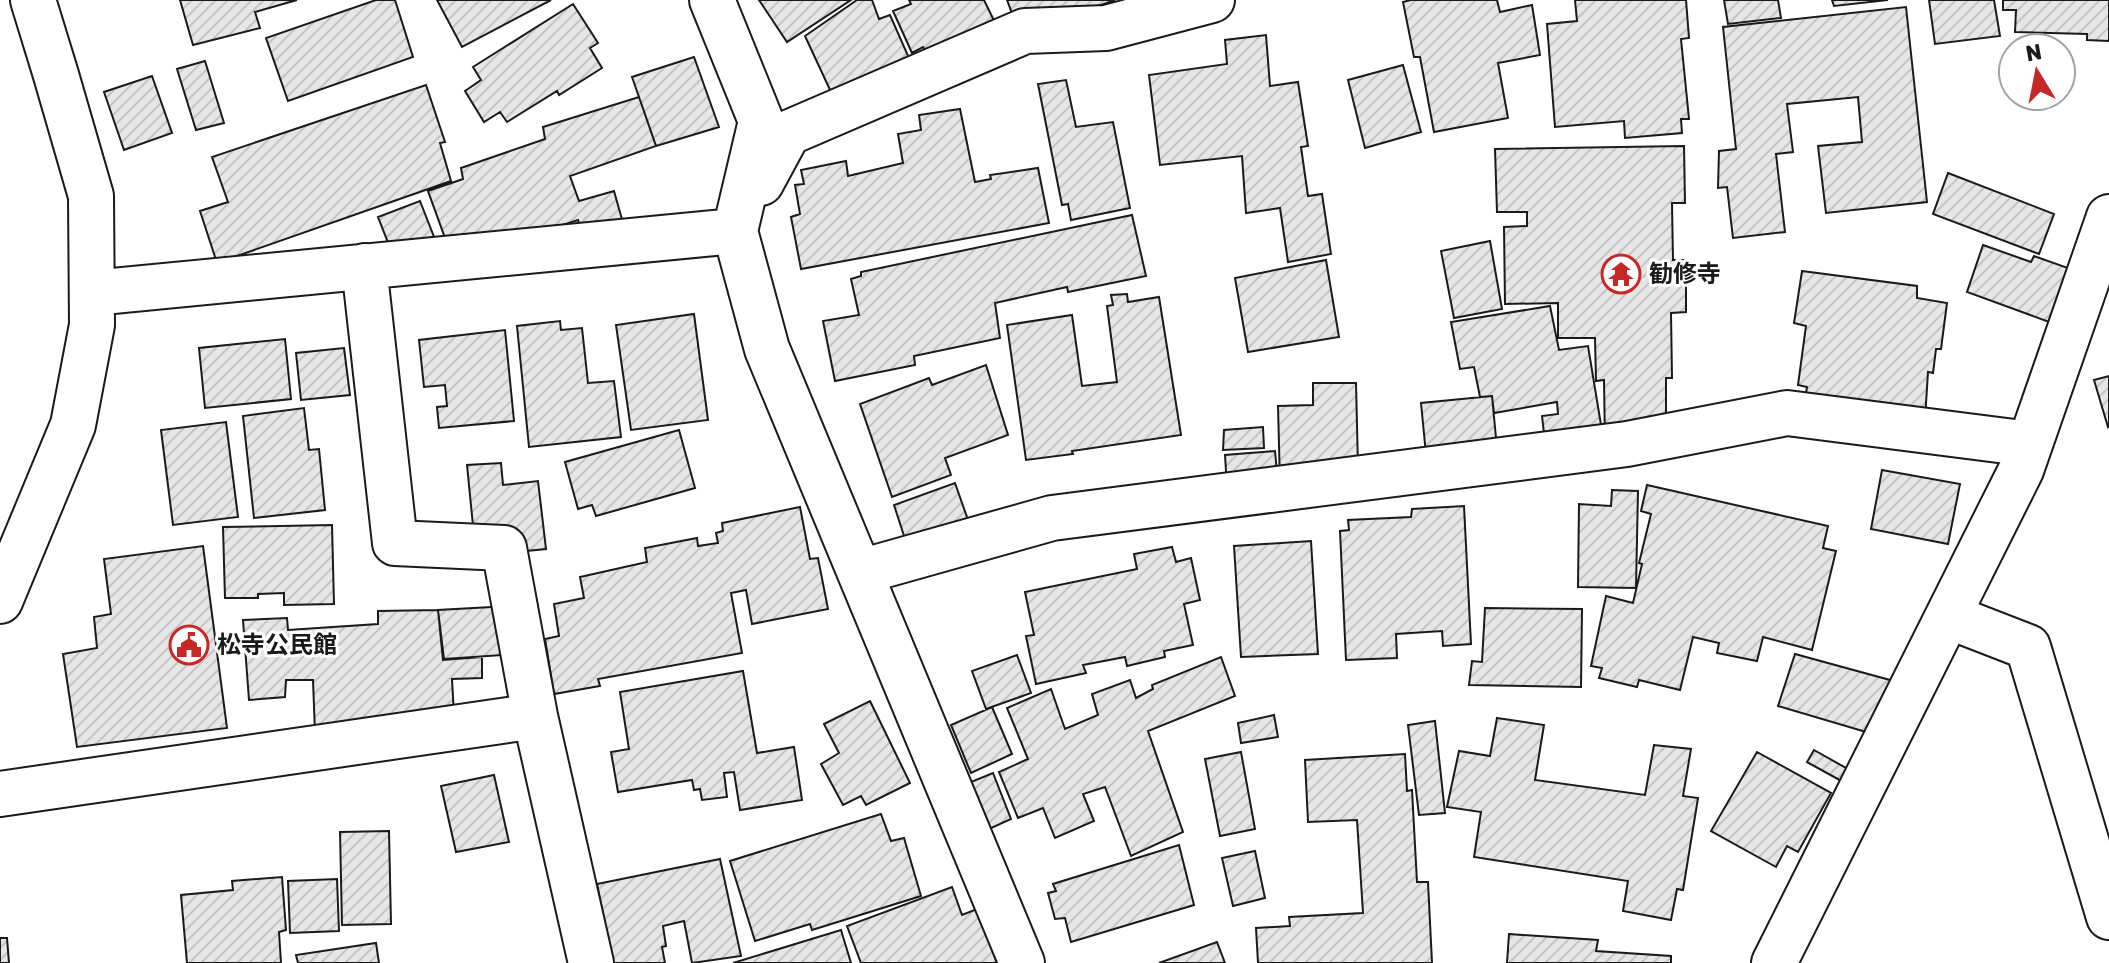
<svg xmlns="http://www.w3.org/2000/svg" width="2109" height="963" font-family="Rubik,'Noto Sans JP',sans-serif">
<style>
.building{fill:url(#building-hatch);stroke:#1a1a1a;stroke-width:2}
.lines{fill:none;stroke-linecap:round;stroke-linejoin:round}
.minor-casing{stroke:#1a1a1a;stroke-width:48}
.minor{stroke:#fff;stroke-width:44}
.labels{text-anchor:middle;stroke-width:6;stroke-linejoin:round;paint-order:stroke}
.poi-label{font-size:24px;font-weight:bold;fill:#1a1a1a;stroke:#fff;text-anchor:start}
</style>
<defs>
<pattern id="building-hatch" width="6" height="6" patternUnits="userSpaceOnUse" patternTransform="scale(2)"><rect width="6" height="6" fill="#e6e6e6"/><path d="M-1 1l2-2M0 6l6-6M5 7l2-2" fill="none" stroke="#c5c5c5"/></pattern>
</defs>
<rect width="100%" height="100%" fill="#fff"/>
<!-- building -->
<path class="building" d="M 180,0 L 297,0 L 255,12 L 260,28 L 193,45 Z
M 376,0 L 395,0 L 413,57 L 288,101 L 266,38 Z
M 437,0 L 551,0 L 462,47 Z
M 759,0 L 851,0 L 787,42 Z
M 857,0 L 872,0 L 879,19 L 890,15 L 920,83 L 843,118 L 805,36 Z
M 909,0 L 984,0 L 999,31 L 927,53 L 923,47 L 912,53 L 893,11 L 911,4 Z
M 1007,0 L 1115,0 L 1059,20 L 1023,43 Z
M 1007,0 L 1115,0 L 1059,20 L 1023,43 Z
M 1411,0 L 1497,0 L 1500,12 L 1532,5 L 1540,55 L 1498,63 L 1508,118 L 1434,132 L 1420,57 L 1414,57 L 1403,2 Z
M 1575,0 L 1686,0 L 1689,38 L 1681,39 L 1689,119 L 1681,119 L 1682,133 L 1625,138 L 1624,121 L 1555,127 L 1547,24 L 1577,21 Z
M 1724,0 L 1778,0 L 1781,18 L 1728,24 Z
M 1832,0 L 1888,0 L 1834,6 Z
M 1929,0 L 1994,0 L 2000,36 L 1935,44 Z
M 2003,0 L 2109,0 L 2109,41 L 2087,40 L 2087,34 L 2015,32 L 2016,10 L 2003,10 Z
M 573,4 L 598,43 L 590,48 L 602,68 L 559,95 L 557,91 L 507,122 L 500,112 L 484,122 L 465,91 L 481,80 L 473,67 Z
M 1906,7 L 1927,202 L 1826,213 L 1818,146 L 1862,142 L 1858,97 L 1787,104 L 1793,152 L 1776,154 L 1785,232 L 1733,238 L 1727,187 L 1718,188 L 1719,151 L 1736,149 L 1723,27 Z
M 1266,35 L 1270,86 L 1298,82 L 1308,146 L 1301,147 L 1308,196 L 1322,194 L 1331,254 L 1288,262 L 1280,208 L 1246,213 L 1242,156 L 1160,165 L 1149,75 L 1227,64 L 1225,40 Z
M 694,57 L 719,127 L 656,146 L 632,77 Z
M 205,61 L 224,123 L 196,130 L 177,69 Z
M 1403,65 L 1421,132 L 1365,148 L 1348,80 Z
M 152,76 L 172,133 L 124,150 L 104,92 Z
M 1066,80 L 1076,127 L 1113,122 L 1130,208 L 1071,220 L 1068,204 L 1062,205 L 1038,84 Z
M 426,85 L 445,142 L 440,143 L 451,181 L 217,263 L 200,211 L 228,202 L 212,157 Z
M 639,97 L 656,146 L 570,176 L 579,201 L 614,191 L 623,223 L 585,242 L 578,220 L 453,260 L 428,191 L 463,179 L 461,168 L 545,139 L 543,127 Z
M 960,109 L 975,182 L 991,179 L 990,175 L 1038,168 L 1049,223 L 801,269 L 791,217 L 800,214 L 795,185 L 804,184 L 801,170 L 846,161 L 848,176 L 903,163 L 898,134 L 921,130 L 919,115 Z
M 1684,146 L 1685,203 L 1672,203 L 1673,260 L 1686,260 L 1686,312 L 1671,313 L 1672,378 L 1666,378 L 1666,443 L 1605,444 L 1604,380 L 1596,381 L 1595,338 L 1558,338 L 1558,303 L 1505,304 L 1504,227 L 1527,226 L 1527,212 L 1497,212 L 1495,149 Z
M 1948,173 L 2054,214 L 2039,254 L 1933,214 Z
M 420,201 L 445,265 L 398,268 L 378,217 Z
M 1132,215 L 1146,276 L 1068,292 L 1067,287 L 995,303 L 1000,338 L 914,356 L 915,365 L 835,381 L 823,321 L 859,315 L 851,279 L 861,276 L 861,272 Z
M 1490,241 L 1502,309 L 1454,318 L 1441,251 Z
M 1983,245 L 2031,262 L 2034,256 L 2068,268 L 2066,274 L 2069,276 L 2052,323 L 1967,292 Z
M 1326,260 L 1339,337 L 1248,352 L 1235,278 Z
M 1802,271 L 1917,286 L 1917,298 L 1947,303 L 1941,349 L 1936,349 L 1933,373 L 1928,372 L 1924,435 L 1805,399 L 1807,387 L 1798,385 L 1806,326 L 1794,323 Z
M 1127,294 L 1128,302 L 1159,297 L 1181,435 L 1072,451 L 1073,454 L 1026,460 L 1007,325 L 1072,315 L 1082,386 L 1117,382 L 1107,306 L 1113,305 L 1111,295 Z
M 1550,306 L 1559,350 L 1588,346 L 1605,449 L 1547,459 L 1542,416 L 1558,414 L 1557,402 L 1494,413 L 1492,396 L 1480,397 L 1474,367 L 1460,369 L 1451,322 Z
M 694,314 L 708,420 L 631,430 L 616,325 Z
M 560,321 L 561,330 L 582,328 L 588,383 L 614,381 L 621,437 L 529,447 L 517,326 Z
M 505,330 L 514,421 L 439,428 L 437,407 L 447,406 L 445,385 L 424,387 L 419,340 Z
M 285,339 L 291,399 L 205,408 L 199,348 Z
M 344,348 L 350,395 L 301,400 L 296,353 Z
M 986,365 L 1008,435 L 945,458 L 951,475 L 892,497 L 860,404 L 929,378 L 932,385 Z
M 2109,376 L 2109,426 L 2108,427 L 2094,380 Z
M 1313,383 L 1356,383 L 1358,467 L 1280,484 L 1278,406 L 1313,405 Z
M 1492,396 L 1499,469 L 1428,475 L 1421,403 Z
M 304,408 L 309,450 L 319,449 L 325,510 L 254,518 L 243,416 Z
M 226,422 L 238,517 L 173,525 L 161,430 Z
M 1263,427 L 1264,448 L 1223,450 L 1224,430 Z
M 679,430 L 695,488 L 596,516 L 592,505 L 578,509 L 565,462 Z
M 1275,451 L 1278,483 L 1227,487 L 1225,455 Z
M 501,463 L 503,485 L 538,481 L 546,549 L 476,556 L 467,465 Z
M 1882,470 L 1960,484 L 1948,544 L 1871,529 Z
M 955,483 L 968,520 L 906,542 L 894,505 Z
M 1647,485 L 1828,526 L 1823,548 L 1836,551 L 1812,650 L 1763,637 L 1757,661 L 1717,653 L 1719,643 L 1693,637 L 1680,690 L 1639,680 L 1637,687 L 1599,678 L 1602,668 L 1591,666 L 1606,596 L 1633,603 L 1642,564 L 1639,563 L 1651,514 L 1641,511 Z
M 1612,490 L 1638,491 L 1636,588 L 1578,587 L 1579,504 L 1611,506 Z
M 1464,506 L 1471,644 L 1443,646 L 1442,631 L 1396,634 L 1397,658 L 1346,660 L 1340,531 L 1349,530 L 1348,520 L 1411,517 L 1412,509 Z
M 800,507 L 810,559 L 818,558 L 828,609 L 752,624 L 746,590 L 731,593 L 742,653 L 598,679 L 600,686 L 554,694 L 545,639 L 559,636 L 554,604 L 584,598 L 580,577 L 647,562 L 645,548 L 697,538 L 698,546 L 718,543 L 716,533 L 723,531 L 722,523 Z
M 332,525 L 334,604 L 284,605 L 284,593 L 258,594 L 258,598 L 225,598 L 223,527 Z
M 1311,541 L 1318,654 L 1241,657 L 1234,546 Z
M 203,546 L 227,728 L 77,747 L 63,654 L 97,648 L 94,617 L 111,614 L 104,559 Z
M 1172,547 L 1176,562 L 1191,558 L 1200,600 L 1184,604 L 1193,645 L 1164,651 L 1165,657 L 1127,666 L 1125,657 L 1083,665 L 1086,673 L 1036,684 L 1026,636 L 1034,635 L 1025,592 L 1137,569 L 1134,554 Z
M 512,606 L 517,654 L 444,659 L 438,610 Z
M 1485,608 L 1582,609 L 1581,687 L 1469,685 L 1472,661 L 1482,662 Z
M 438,610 L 443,660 L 482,657 L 482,678 L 452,679 L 454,715 L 315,733 L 313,680 L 286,680 L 285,697 L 249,700 L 243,620 L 287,618 L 288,630 L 378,624 L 378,611 Z
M 1795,654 L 1901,683 L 1883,737 L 1778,706 Z
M 1017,655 L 1031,693 L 986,709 L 972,671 Z
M 1221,657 L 1235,696 L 1148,731 L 1183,832 L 1131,856 L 1105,787 L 1083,794 L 1094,821 L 1055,838 L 1043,808 L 1018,818 L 999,772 L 1028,759 L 1007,708 L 1051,689 L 1065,729 L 1098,715 L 1092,694 L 1130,680 L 1136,698 L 1153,689 L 1152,685 Z
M 743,671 L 757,753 L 794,747 L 802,800 L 740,810 L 734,772 L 724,773 L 727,797 L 702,800 L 700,789 L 694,790 L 692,780 L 618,792 L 611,752 L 629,749 L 620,692 Z
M 870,701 L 910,783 L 866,805 L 861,796 L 843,805 L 821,764 L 839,753 L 824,724 Z
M 992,707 L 1012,754 L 971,773 L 951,725 Z
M 1274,715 L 1278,737 L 1241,743 L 1238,723 Z
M 1497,718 L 1544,725 L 1535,780 L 1645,795 L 1654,745 L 1691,749 L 1683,796 L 1698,798 L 1683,890 L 1677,889 L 1671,920 L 1623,911 L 1628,881 L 1474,857 L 1481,812 L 1447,807 L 1459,751 L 1490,756 Z
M 1435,721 L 1445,813 L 1419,815 L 1408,725 Z
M 1814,750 L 1862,777 L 1856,789 L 1807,762 Z
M 1241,752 L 1255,829 L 1220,836 L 1205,759 Z
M 1757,752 L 1831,793 L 1798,852 L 1787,846 L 1776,867 L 1711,831 Z
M 1405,754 L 1407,791 L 1412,790 L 1417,882 L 1428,882 L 1432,963 L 1258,963 L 1256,928 L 1290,926 L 1289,917 L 1363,913 L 1357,820 L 1308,822 L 1305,760 Z
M 993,773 L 1011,819 L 987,830 L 966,784 Z
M 494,775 L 509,842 L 456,852 L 441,786 Z
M 881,814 L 891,841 L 904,838 L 921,896 L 812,930 L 810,924 L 755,941 L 730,861 Z
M 389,831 L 391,924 L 342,925 L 340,832 Z
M 1179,845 L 1194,905 L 1071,942 L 1065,918 L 1055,919 L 1048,893 L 1056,891 L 1053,884 Z
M 1255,851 L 1265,898 L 1233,906 L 1222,858 Z
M 720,859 L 741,956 L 692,963 L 684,921 L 663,926 L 666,946 L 662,947 L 665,963 L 613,963 L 597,884 Z
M 282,877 L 286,930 L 279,932 L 281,963 L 187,963 L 181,895 L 233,890 L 232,881 Z
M 337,879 L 339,931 L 290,933 L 288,881 Z
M 952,887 L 962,915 L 977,909 L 997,963 L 861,963 L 847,926 Z
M 841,930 L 851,963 L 733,963 Z
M 1509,934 L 1598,940 L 1596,951 L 1671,956 L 1671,963 L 1507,963 Z
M 0,938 L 7,938 L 9,963 L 0,963 Z
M 1217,942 L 1225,963 L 1159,963 Z
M 376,943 L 379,963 L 298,963 L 296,955 Z"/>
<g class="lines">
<!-- minor casing -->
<g class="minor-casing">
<path id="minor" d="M 712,0 L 761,121 L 735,231 L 767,349 L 1022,963
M 761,183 L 788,133 L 1025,31 L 1106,28 L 1212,0
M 364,266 L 395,543 L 504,548 L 535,716
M 92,293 L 735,231
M 860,572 L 1052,518 L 1627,444 L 1787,413 L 2030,444
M 0,601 L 73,425 L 92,325 L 91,196 L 56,75 L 33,0
M 1948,616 L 2028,647 L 2109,917
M 0,794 L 535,716 L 591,963
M 1774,963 L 2021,470 L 2109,217"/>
</g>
<!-- minor -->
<use href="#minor" class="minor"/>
</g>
<!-- icons -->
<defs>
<g id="temple-ring" transform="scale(2)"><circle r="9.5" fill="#fff" stroke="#c62828" stroke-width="1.5"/><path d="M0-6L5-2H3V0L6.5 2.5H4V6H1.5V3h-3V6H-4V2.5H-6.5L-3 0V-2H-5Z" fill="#c62828"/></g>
<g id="civic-ring" transform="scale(2)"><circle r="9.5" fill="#fff" stroke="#c62828" stroke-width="1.5"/><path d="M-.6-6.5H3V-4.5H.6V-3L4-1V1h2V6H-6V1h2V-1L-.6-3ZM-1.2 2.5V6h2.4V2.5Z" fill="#c62828"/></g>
</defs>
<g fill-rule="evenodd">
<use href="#temple-ring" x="1621" y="274"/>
<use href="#civic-ring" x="189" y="645"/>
</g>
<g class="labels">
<!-- poi labels -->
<g class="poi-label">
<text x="1649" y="282">勧修寺</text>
<text x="217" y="653">松寺公民館</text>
</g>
</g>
<!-- north arrow -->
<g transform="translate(2037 72) rotate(350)"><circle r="38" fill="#ffffff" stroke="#a3a3a3" stroke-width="2"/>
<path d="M0-6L14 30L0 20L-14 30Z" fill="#c62828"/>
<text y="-12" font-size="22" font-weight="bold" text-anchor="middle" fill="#1a1a1a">N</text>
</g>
</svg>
